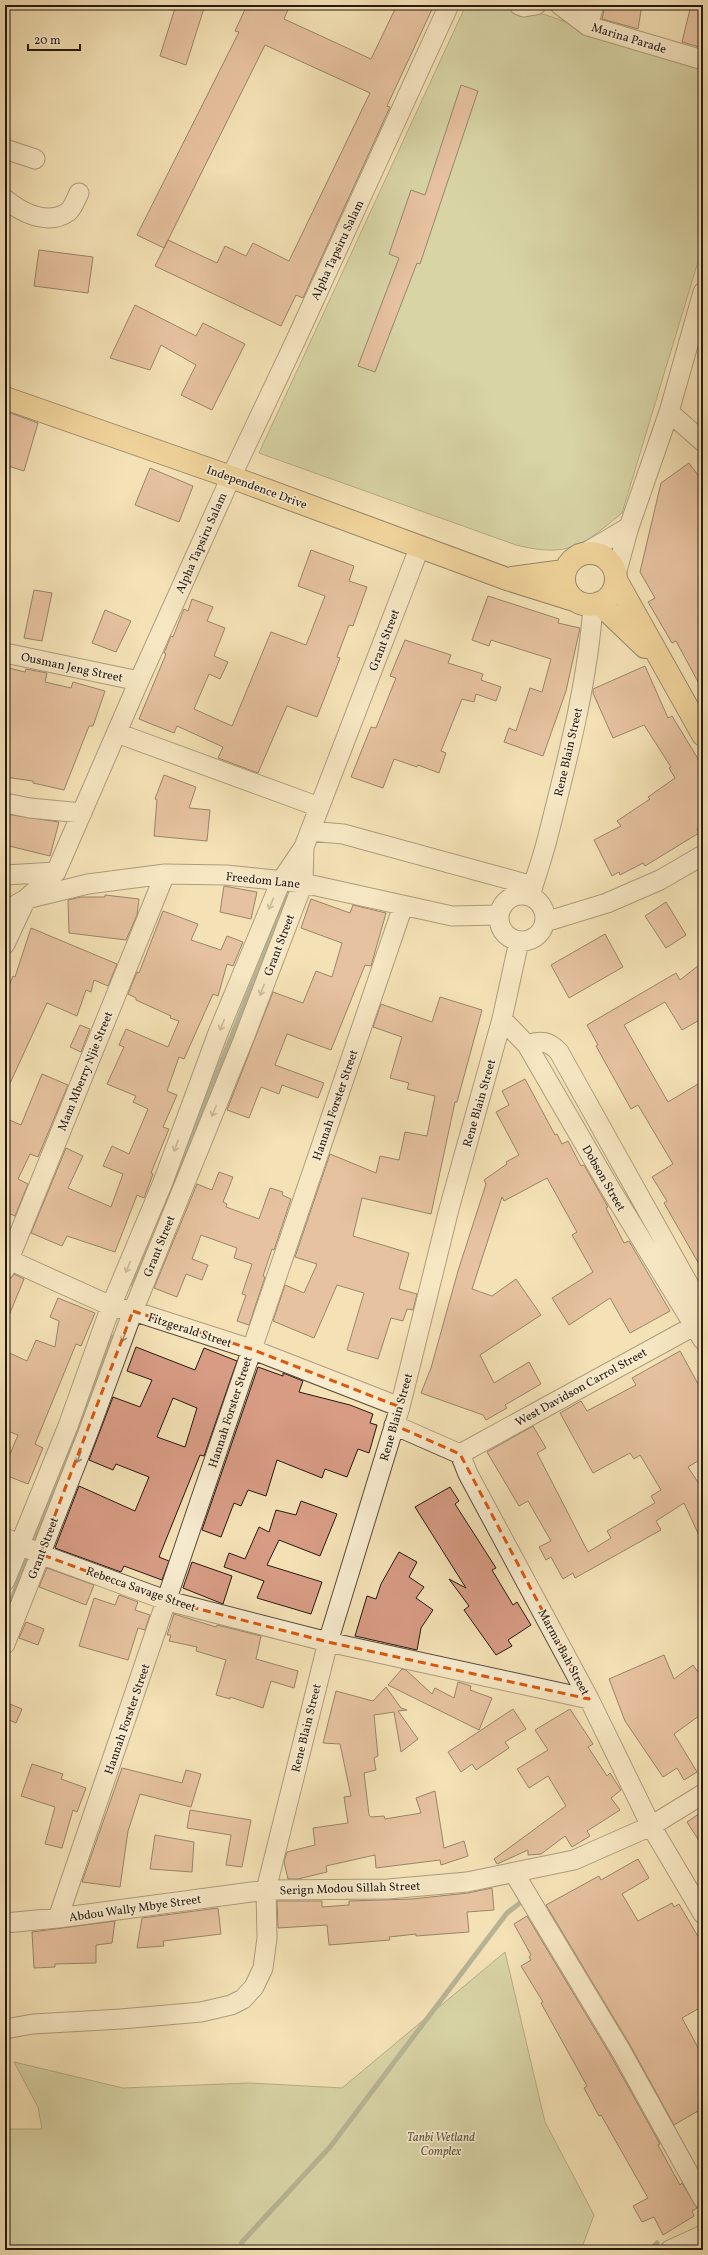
<svg xmlns="http://www.w3.org/2000/svg" width="708" height="2255" font-family="Vollkorn,serif">
<style>
.green{fill:#b6c492;stroke:#6e6e51}
.lines{fill:none;stroke-linecap:round;stroke-linejoin:round}
.stream{stroke:#6d7c6c;stroke-width:5}
.building{fill:#d89c85;stroke:#251810;fill-rule:evenodd}
.minor-casing{stroke:#594a3a;stroke-width:21}
.highway-casing{stroke:#251810;stroke-width:24}
.minor{stroke:#f8ecd0;stroke-width:19}
.highway{stroke:#eac17b;stroke-width:22}
.oneway{stroke:#998d7a}
.marked{fill:none;stroke:#de560c;stroke-width:3;stroke-dasharray:8 5;stroke-linejoin:round}
.labels{text-anchor:middle;stroke-width:3.5;stroke-linejoin:round;paint-order:stroke}
.street-label{font-size:12px;fill:#251810;stroke:#f8ecd0}
.park-label{font-size:12px;font-style:italic;fill:#58543e;stroke:#f8ecd0}
</style>
<rect width="100%" height="100%" fill="#f4e2b6"/>
<filter id="stains"><feTurbulence type="fractalNoise" baseFrequency=".005" numOctaves="4"/><feColorMatrix values="0 0 0 0 .2 0 0 0 0 .09 0 0 0 0 .02 0 0 0 .5 -.17"/></filter>
<radialGradient id="worn" r=".72"><stop offset=".6" stop-color="#630" stop-opacity="0"/><stop offset="1" stop-color="#630" stop-opacity=".3"/></radialGradient>
<!-- green -->
<path class="green" d="M 466,5 L 516,5 L 703,68 L 703,245 L 622,513 C 582,546 569,558 516,545 L 259,453 Z
M 505,1952 L 545,2122 L 594,2215 L 581,2250 L 5,2250 L 5,2129 L 42,2129 L 38,2107 L 14,2062 L 123,2088 L 250,2083 L 342,2088 Z"/>
<g class="lines">
<!-- stream -->
<path class="stream" d="M 133,1284 L 287,897
M 78,1427 L 113,1337
M 34,1544 L 76,1433
M 5,1617 L 27,1560
M 241,2250 L 242,2242 L 330,2147 L 507,1913 L 524,1900
M 651,2250 L 657,2243"/>
</g>
<!-- building -->
<path class="building" d="M 176,5 L 205,5 L 186,65 L 160,56 Z
M 247,5 L 290,5 L 284,19 L 371,59 L 397,5 L 434,5 L 387,106 L 390,107 L 303,298 L 296,295 L 281,326 L 155,266 L 168,240 L 217,263 L 225,246 L 246,256 L 253,243 L 289,261 L 370,93 L 265,45 L 164,248 L 137,235 L 239,32 L 235,31 Z
M 605,5 L 642,5 L 638,29 L 602,19 Z
M 691,5 L 703,5 L 703,48 L 682,42 Z
M 461,85 L 478,91 L 420,264 L 417,263 L 375,372 L 358,366 L 399,258 L 389,254 L 411,190 L 425,195 Z
M 39,250 L 93,257 L 88,293 L 34,286 Z
M 135,305 L 196,336 L 203,323 L 245,344 L 212,410 L 181,395 L 196,365 L 161,345 L 150,370 L 110,358 Z
M 5,411 L 38,423 L 24,471 L 5,465 L 8,449 L 5,448 Z
M 689,463 L 703,482 L 703,691 L 676,641 L 672,643 L 648,602 L 655,598 L 640,572 L 661,483 Z
M 150,468 L 193,486 L 179,522 L 135,505 Z
M 311,550 L 354,566 L 349,581 L 367,587 L 353,626 L 349,625 L 337,657 L 340,658 L 317,717 L 287,706 L 258,773 L 218,758 L 223,747 L 177,726 L 174,733 L 139,719 L 166,654 L 164,653 L 171,636 L 173,637 L 184,609 L 188,611 L 192,599 L 213,607 L 207,621 L 225,628 L 214,656 L 228,662 L 220,679 L 209,674 L 194,709 L 232,726 L 271,632 L 306,645 L 325,596 L 298,586 Z
M 34,590 L 52,593 L 42,641 L 24,638 Z
M 488,596 L 559,619 L 558,623 L 580,628 L 566,691 L 543,756 L 504,742 L 509,728 L 516,731 L 530,688 L 542,692 L 551,659 L 491,640 L 489,646 L 472,640 Z
M 105,610 L 131,621 L 116,652 L 92,643 Z
M 405,640 L 451,655 L 448,663 L 483,674 L 481,680 L 501,687 L 496,701 L 476,694 L 474,702 L 462,699 L 441,751 L 446,753 L 439,773 L 418,765 L 417,767 L 394,759 L 383,788 L 351,777 L 371,727 L 376,728 L 396,678 L 390,676 Z
M 645,666 L 668,718 L 672,716 L 703,767 L 703,825 L 697,829 L 699,833 L 645,866 L 643,863 L 620,875 L 619,872 L 612,876 L 594,840 L 621,826 L 617,821 L 650,799 L 648,797 L 675,778 L 669,768 L 671,767 L 644,725 L 613,738 L 593,693 L 593,689 Z
M 5,667 L 25,672 L 26,669 L 47,673 L 45,682 L 71,688 L 73,682 L 105,691 L 93,726 L 89,726 L 64,790 L 33,783 L 33,781 L 5,777 L 5,704 L 8,689 L 5,688 Z
M 164,775 L 196,787 L 189,808 L 210,810 L 207,841 L 154,836 L 157,800 L 155,799 Z
M 5,814 L 59,822 L 50,856 L 5,845 Z
M 224,886 L 257,892 L 251,919 L 220,912 Z
M 105,895 L 139,899 L 137,915 L 126,940 L 69,933 L 68,900 L 81,897 L 105,897 Z
M 311,899 L 350,913 L 353,905 L 386,913 L 371,966 L 365,965 L 331,1050 L 287,1034 L 275,1065 L 324,1083 L 318,1098 L 282,1085 L 279,1094 L 261,1087 L 249,1118 L 227,1110 L 273,992 L 303,1003 L 316,971 L 332,977 L 342,943 L 301,928 Z
M 666,902 L 686,935 L 666,948 L 645,916 Z
M 163,911 L 198,924 L 191,940 L 221,950 L 227,936 L 243,942 L 233,966 L 227,964 L 218,996 L 213,994 L 184,1059 L 179,1057 L 167,1091 L 177,1095 L 163,1127 L 169,1129 L 151,1173 L 153,1174 L 144,1198 L 137,1195 L 115,1252 L 67,1236 L 62,1246 L 31,1233 L 66,1148 L 83,1156 L 68,1188 L 111,1207 L 123,1174 L 103,1166 L 112,1146 L 129,1154 L 148,1109 L 133,1102 L 136,1096 L 107,1084 L 124,1047 L 119,1045 L 126,1029 L 168,1047 L 179,1021 L 170,1018 L 171,1016 L 136,1000 L 136,998 L 128,994 L 137,972 L 139,973 Z
M 31,928 L 117,964 L 108,986 L 94,980 L 91,992 L 86,990 L 77,1016 L 47,1003 L 5,1094 L 5,995 L 13,976 L 15,977 Z
M 605,934 L 623,967 L 569,998 L 551,965 Z
M 703,962 L 703,1018 L 682,1030 L 665,1002 L 624,1025 L 668,1102 L 703,1081 L 703,1271 L 664,1203 L 667,1201 L 652,1177 L 673,1164 L 638,1105 L 631,1109 L 596,1046 L 598,1045 L 587,1025 L 676,973 L 680,980 Z
M 440,997 L 482,1010 L 457,1102 L 455,1102 L 431,1214 L 362,1198 L 353,1236 L 409,1253 L 399,1289 L 417,1294 L 413,1310 L 407,1309 L 403,1321 L 391,1318 L 378,1359 L 347,1350 L 364,1293 L 337,1285 L 314,1338 L 273,1321 L 285,1285 L 304,1293 L 317,1264 L 295,1257 L 330,1154 L 376,1173 L 380,1156 L 399,1160 L 405,1132 L 427,1136 L 435,1096 L 407,1089 L 409,1083 L 390,1078 L 402,1037 L 373,1027 L 381,1004 L 432,1022 Z
M 80,1025 L 90,1029 L 81,1052 L 70,1047 Z
M 42,1074 L 68,1085 L 38,1157 L 30,1154 L 18,1179 L 28,1184 L 15,1216 L 5,1212 L 5,1118 L 21,1125 Z
M 525,1079 L 555,1135 L 557,1134 L 562,1144 L 568,1141 L 581,1166 L 584,1165 L 608,1207 L 606,1208 L 624,1243 L 629,1241 L 670,1311 L 630,1333 L 610,1298 L 569,1325 L 552,1298 L 593,1272 L 572,1235 L 577,1232 L 547,1178 L 504,1201 L 502,1197 L 472,1289 L 492,1296 L 516,1279 L 541,1315 L 480,1355 L 494,1383 L 529,1362 L 541,1384 L 505,1405 L 507,1408 L 486,1420 L 483,1415 L 421,1393 L 431,1368 L 458,1271 L 486,1184 L 484,1180 L 507,1164 L 506,1162 L 519,1155 L 496,1112 L 509,1105 L 502,1091 Z
M 219,1172 L 233,1177 L 223,1202 L 227,1204 L 226,1207 L 259,1219 L 270,1188 L 283,1192 L 282,1195 L 291,1199 L 274,1250 L 272,1249 L 263,1276 L 265,1277 L 249,1325 L 237,1321 L 246,1295 L 242,1294 L 252,1264 L 234,1258 L 237,1248 L 201,1235 L 192,1259 L 208,1265 L 202,1280 L 186,1274 L 177,1297 L 154,1288 L 197,1184 L 212,1190 Z
M 14,1274 L 24,1279 L 5,1325 L 5,1280 L 11,1278 Z
M 58,1298 L 95,1313 L 81,1346 L 76,1344 L 35,1444 L 43,1448 L 28,1484 L 5,1475 L 5,1466 L 18,1435 L 5,1430 L 5,1351 L 27,1361 L 36,1340 L 55,1347 L 59,1321 L 50,1317 Z
M 136,1347 L 195,1370 L 204,1348 L 237,1361 L 204,1456 L 200,1455 L 159,1557 L 169,1561 L 162,1580 L 124,1566 L 121,1572 L 55,1548 L 79,1486 L 135,1511 L 149,1477 L 116,1464 L 113,1470 L 89,1460 L 113,1397 L 140,1407 L 152,1380 L 127,1371 ZM 173,1398 L 197,1408 L 185,1447 L 157,1437 Z
M 680,1351 L 703,1393 L 703,1458 L 688,1467 L 703,1490 L 703,1544 L 684,1503 L 656,1521 L 661,1530 L 575,1578 L 573,1573 L 563,1579 L 551,1557 L 546,1560 L 539,1547 L 551,1541 L 528,1501 L 519,1506 L 487,1452 L 533,1426 L 546,1448 L 537,1453 L 588,1552 L 611,1538 L 607,1531 L 655,1503 L 651,1496 L 661,1490 L 640,1455 L 634,1459 L 630,1453 L 593,1473 L 560,1413 L 581,1401 L 587,1411 L 636,1385 L 632,1378 Z
M 258,1367 L 283,1376 L 283,1373 L 303,1381 L 299,1392 L 350,1405 L 373,1414 L 370,1423 L 377,1425 L 369,1453 L 358,1449 L 347,1477 L 325,1469 L 322,1478 L 277,1460 L 266,1496 L 248,1490 L 241,1506 L 234,1503 L 221,1537 L 202,1530 Z
M 450,1487 L 459,1501 L 455,1504 L 496,1568 L 492,1570 L 513,1605 L 517,1602 L 531,1625 L 508,1640 L 512,1646 L 496,1655 L 464,1610 L 469,1606 L 449,1579 L 466,1588 L 415,1507 Z
M 301,1501 L 337,1514 L 320,1556 L 279,1540 L 267,1565 L 322,1582 L 311,1614 L 257,1598 L 264,1581 L 224,1567 L 229,1553 L 245,1559 L 259,1527 L 269,1532 L 276,1510 L 296,1515 Z
M 399,1552 L 417,1562 L 409,1577 L 424,1587 L 416,1598 L 433,1610 L 421,1628 L 417,1650 L 355,1636 L 367,1596 L 376,1599 L 381,1584 Z
M 192,1562 L 232,1576 L 223,1604 L 183,1588 Z
M 47,1568 L 94,1585 L 86,1605 L 39,1587 Z
M 119,1595 L 138,1602 L 135,1610 L 150,1615 L 145,1630 L 138,1628 L 128,1660 L 79,1646 L 94,1598 L 115,1605 Z
M 174,1614 L 216,1627 L 217,1625 L 261,1636 L 256,1659 L 298,1671 L 294,1688 L 271,1681 L 263,1708 L 230,1697 L 230,1699 L 216,1695 L 226,1660 L 196,1651 L 197,1647 L 169,1641 L 171,1635 L 167,1635 Z
M 26,1622 L 44,1629 L 38,1645 L 19,1638 Z
M 664,1655 L 674,1679 L 693,1665 L 703,1679 L 703,1713 L 674,1734 L 697,1772 L 684,1780 L 677,1768 L 663,1777 L 625,1721 L 609,1679 Z
M 402,1669 L 406,1670 L 432,1694 L 435,1688 L 454,1698 L 458,1682 L 471,1686 L 470,1690 L 492,1698 L 479,1730 L 388,1685 Z
M 386,1687 L 401,1708 L 407,1710 L 398,1711 L 418,1739 L 401,1752 L 394,1712 L 374,1715 L 378,1756 L 374,1758 L 376,1770 L 364,1773 L 369,1815 L 371,1817 L 384,1816 L 385,1819 L 421,1813 L 416,1798 L 435,1791 L 444,1848 L 464,1841 L 468,1856 L 441,1865 L 440,1860 L 376,1868 L 375,1855 L 326,1866 L 327,1872 L 298,1879 L 288,1879 L 284,1862 L 287,1852 L 315,1845 L 313,1828 L 348,1823 L 344,1797 L 351,1796 L 340,1744 L 323,1743 L 336,1691 L 373,1701 Z
M 5,1702 L 22,1709 L 16,1723 L 5,1718 Z
M 513,1709 L 526,1729 L 505,1742 L 509,1748 L 476,1770 L 472,1764 L 461,1772 L 448,1752 Z
M 570,1709 L 593,1744 L 588,1747 L 607,1776 L 610,1773 L 621,1790 L 611,1798 L 620,1810 L 587,1831 L 590,1836 L 572,1847 L 565,1836 L 541,1854 L 528,1855 L 528,1850 L 497,1864 L 494,1859 L 566,1806 L 548,1776 L 529,1788 L 517,1769 L 548,1750 L 535,1730 Z
M 32,1764 L 63,1774 L 61,1779 L 86,1788 L 77,1812 L 73,1810 L 62,1848 L 45,1844 L 55,1807 L 21,1796 Z
M 122,1768 L 182,1783 L 186,1770 L 201,1774 L 191,1807 L 140,1794 L 128,1831 L 120,1887 L 82,1882 Z
M 190,1810 L 251,1820 L 242,1867 L 226,1865 L 231,1835 L 187,1828 Z
M 703,1811 L 703,1847 L 687,1822 Z
M 155,1835 L 194,1842 L 192,1872 L 150,1869 Z
M 638,1859 L 649,1878 L 622,1894 L 638,1921 L 672,1903 L 674,1907 L 679,1904 L 703,1945 L 703,2006 L 682,2018 L 703,2057 L 703,2108 L 674,2125 L 630,2045 L 546,1905 L 599,1876 L 601,1880 Z
M 492,1888 L 494,1910 L 467,1912 L 469,1932 L 416,1936 L 416,1934 L 389,1937 L 390,1940 L 329,1945 L 327,1925 L 278,1928 L 277,1901 L 322,1901 L 322,1907 L 349,1905 L 349,1901 L 412,1899 L 468,1893 Z
M 218,1908 L 221,1934 L 163,1941 L 164,1946 L 137,1948 L 142,1918 Z
M 527,1916 L 611,2056 L 660,2144 L 658,2145 L 680,2185 L 682,2183 L 697,2208 L 692,2211 L 694,2216 L 663,2235 L 654,2217 L 642,2222 L 633,2206 L 648,2198 L 601,2115 L 599,2116 L 584,2088 L 587,2086 L 541,2003 L 543,2002 L 521,1966 L 531,1960 L 529,1957 L 531,1955 L 514,1924 Z
M 115,1921 L 112,1943 L 96,1945 L 96,1963 L 55,1964 L 55,1967 L 34,1968 L 32,1932 Z"/>
<g class="lines">
<!-- minor casing -->
<g class="minor-casing">
<path id="minor" d="M 519,5 L 524,7 L 536,5
M 560,5 L 588,26 L 703,60
M 588,26 L 594,5
M 5,149 L 35,159
M 5,199 C 22,213 48,226 68,212 C 73,208 76,199 79,193
M 669,412 L 703,442
M 585,553 L 629,527
M 616,574 L 629,527 L 669,412 L 703,292
M 5,653 L 139,681
M 117,733 L 319,807
M 5,803 L 30,808 L 82,813
M 310,831 L 343,834 L 533,886
M 5,875 L 56,872
M499 918a23 23 0 1 1 46 0a23 23 0 1 1-46 0Z
M 530,896 C 536,875 544,854 549,832 C 568,757 588,681 593,605
M 5,911 L 26,899 L 88,884 L 165,874 L 226,875 L 303,883 L 452,916 L 499,915
M 545,922 L 607,903 L 660,880 L 703,855
M 5,944 L 26,899 L 56,872 L 139,681 L 231,477 L 294,344 L 449,5
M 502,1019 L 527,1045 L 611,1190 L 703,1340
M 527,1045 C 541,1040 549,1041 559,1052 L 703,1310
M 5,1258 L 111,1306 L 133,1311 L 251,1349 L 400,1407
M 5,1269 L 165,874
M 394,1425 L 460,1454 L 468,1474 L 589,1699 L 651,1826 L 703,1914
M 460,1454 L 703,1321
M 5,1538 L 40,1554 L 168,1601 L 328,1642 L 589,1699
M 5,1581 L 68,1426 L 111,1306 L 163,1182 L 218,1033 L 281,881 L 304,847 L 420,546
M 5,1644 L 88,1433 L 133,1311 L 244,1038 L 303,883 L 304,847
M 514,1873 L 621,2051 L 703,2199
M 58,1918 C 175,1581 287,1243 403,906
M 5,1923 L 58,1918 L 266,1890 L 388,1889 L 467,1882 L 574,1860 L 651,1826 L 703,1794
M 5,2029 L 33,2024 L 121,2019 L 201,2012 L 231,2005 L 243,1999 L 254,1987 L 263,1968 L 267,1938 L 266,1890 L 328,1642 L 400,1407 L 449,1209 L 502,1019 L 519,941
M 670,2250 L 703,2235"/>
</g>
<!-- highway casing -->
<g class="highway-casing">
<path id="highway" d="M 5,398 L 231,477 L 507,579 L 574,600
M564 579a26 26 0 1 1 52 0a26 26 0 1 1-52 0Z
M 512,578 L 564,571
M 616,580 L 703,735
M 599,603 L 645,647"/>
</g>
<!-- minor -->
<use href="#minor" class="minor"/>
<!-- highway -->
<use href="#highway" class="highway"/>
</g>
<!-- one-way arrows -->
<defs><path id="oneway-shaft" d="M-6 0H5M1.5-3L5.5 0L1.5 3" fill="none" stroke-width="1.6" stroke-linecap="round" stroke-linejoin="round"/></defs>
<g class="oneway">
<use href="#oneway-shaft" transform="translate(271 904) rotate(112)"/>
<use href="#oneway-shaft" transform="translate(262 990) rotate(111)"/>
<use href="#oneway-shaft" transform="translate(222 1025) rotate(112)"/>
<use href="#oneway-shaft" transform="translate(214 1111) rotate(112)"/>
<use href="#oneway-shaft" transform="translate(176 1146) rotate(110)"/>
<use href="#oneway-shaft" transform="translate(128 1267) rotate(113)"/>
<use href="#oneway-shaft" transform="translate(124 1336) rotate(110)"/>
<use href="#oneway-shaft" transform="translate(79 1457) rotate(111)"/>
</g>
<!-- marked area -->
<path d="M0 0H708V2255H0ZM 133,1311 L 251,1349 L 400,1407 L 394,1425 L 460,1454 L 589,1699 L 328,1642 L 168,1601 L 40,1554 Z" fill="#f4e2b6" fill-opacity=".55" fill-rule="evenodd"/>
<path class="marked" d="M 133,1311 L 251,1349 L 400,1407 L 394,1425 L 460,1454 L 589,1699 L 328,1642 L 168,1601 L 40,1554 Z"/>
<g class="labels">
<!-- street labels -->
<g class="street-label">
<text transform="translate(629 38) rotate(17)" y="4">Marina Parade</text>
<text transform="translate(337 250) rotate(-65)" y="4">Alpha Tapsiru Salam</text>
<text transform="translate(257 487) rotate(20)" y="4">Independence Drive</text>
<text transform="translate(201 543) rotate(-66)" y="4">Alpha Tapsiru Salam</text>
<text transform="translate(384 640) rotate(-69)" y="4">Grant Street</text>
<text transform="translate(72 667) rotate(12)" y="4">Ousman Jeng Street</text>
<text transform="translate(568 752) rotate(-77)" y="4">Rene Blain Street</text>
<text transform="translate(263 880) rotate(6)" y="4">Freedom Lane</text>
<text transform="translate(279 945) rotate(-69)" y="4">Grant Street</text>
<text transform="translate(85 1071) rotate(-68)" y="4">Mam Mberry Njie Street</text>
<text transform="translate(479 1103) rotate(-74)" y="4">Rene Blain Street</text>
<text transform="translate(335 1105) rotate(-71)" y="4">Hannah Forster Street</text>
<text transform="translate(604 1178) rotate(60)" y="4">Dobson Street</text>
<text transform="translate(159 1246) rotate(-68)" y="4">Grant Street</text>
<text transform="translate(190 1330) rotate(18)" y="4">Fitzgerald Street</text>
<text transform="translate(581 1387) rotate(-29)" y="4">West Davidson Carrol Street</text>
<text transform="translate(230 1412) rotate(-72)" y="4">Hannah Forster Street</text>
<text transform="translate(396 1417) rotate(-74)" y="4">Rene Blain Street</text>
<text transform="translate(43 1548) rotate(-69)" y="4">Grant Street</text>
<text transform="translate(141 1589) rotate(19)" y="4">Rebecca Savage Street</text>
<text transform="translate(564 1652) rotate(62)" y="4">Marma Bah Street</text>
<text transform="translate(127 1719) rotate(-71)" y="4">Hannah Forster Street</text>
<text transform="translate(306 1728) rotate(-76)" y="4">Rene Blain Street</text>
<text transform="translate(350 1888) rotate(-2)" y="4">Serign Modou Sillah Street</text>
<text transform="translate(135 1908) rotate(-8)" y="4">Abdou Wally Mbye Street</text>
</g>
<!-- park labels -->
<g class="park-label">
<text x="441" y="2141">Tanbi Wetland<tspan x="441" dy="14">Complex</tspan></text>
</g>
</g>
<!-- margin -->
<rect width="708" height="2255" fill="none" stroke="#f4e2b6" stroke-width="20"/>
<rect x="6" y="6" width="696" height="2243" fill="none" stroke="#251810" stroke-width="2"/>
<rect x="10" y="10" width="688" height="2235" fill="none" stroke="#251810"/>
<!-- scale -->
<path d="M28 44v6h52v-6" fill="none" stroke="#251810" stroke-width="2"/>
<text x="34" y="44" font-size="12" fill="#251810" stroke="#f8ecd0" stroke-width="3" paint-order="stroke">20 m</text>
<rect width="100%" height="100%" filter="url(#stains)"/>
<rect width="100%" height="100%" fill="url(#worn)"/>
</svg>
